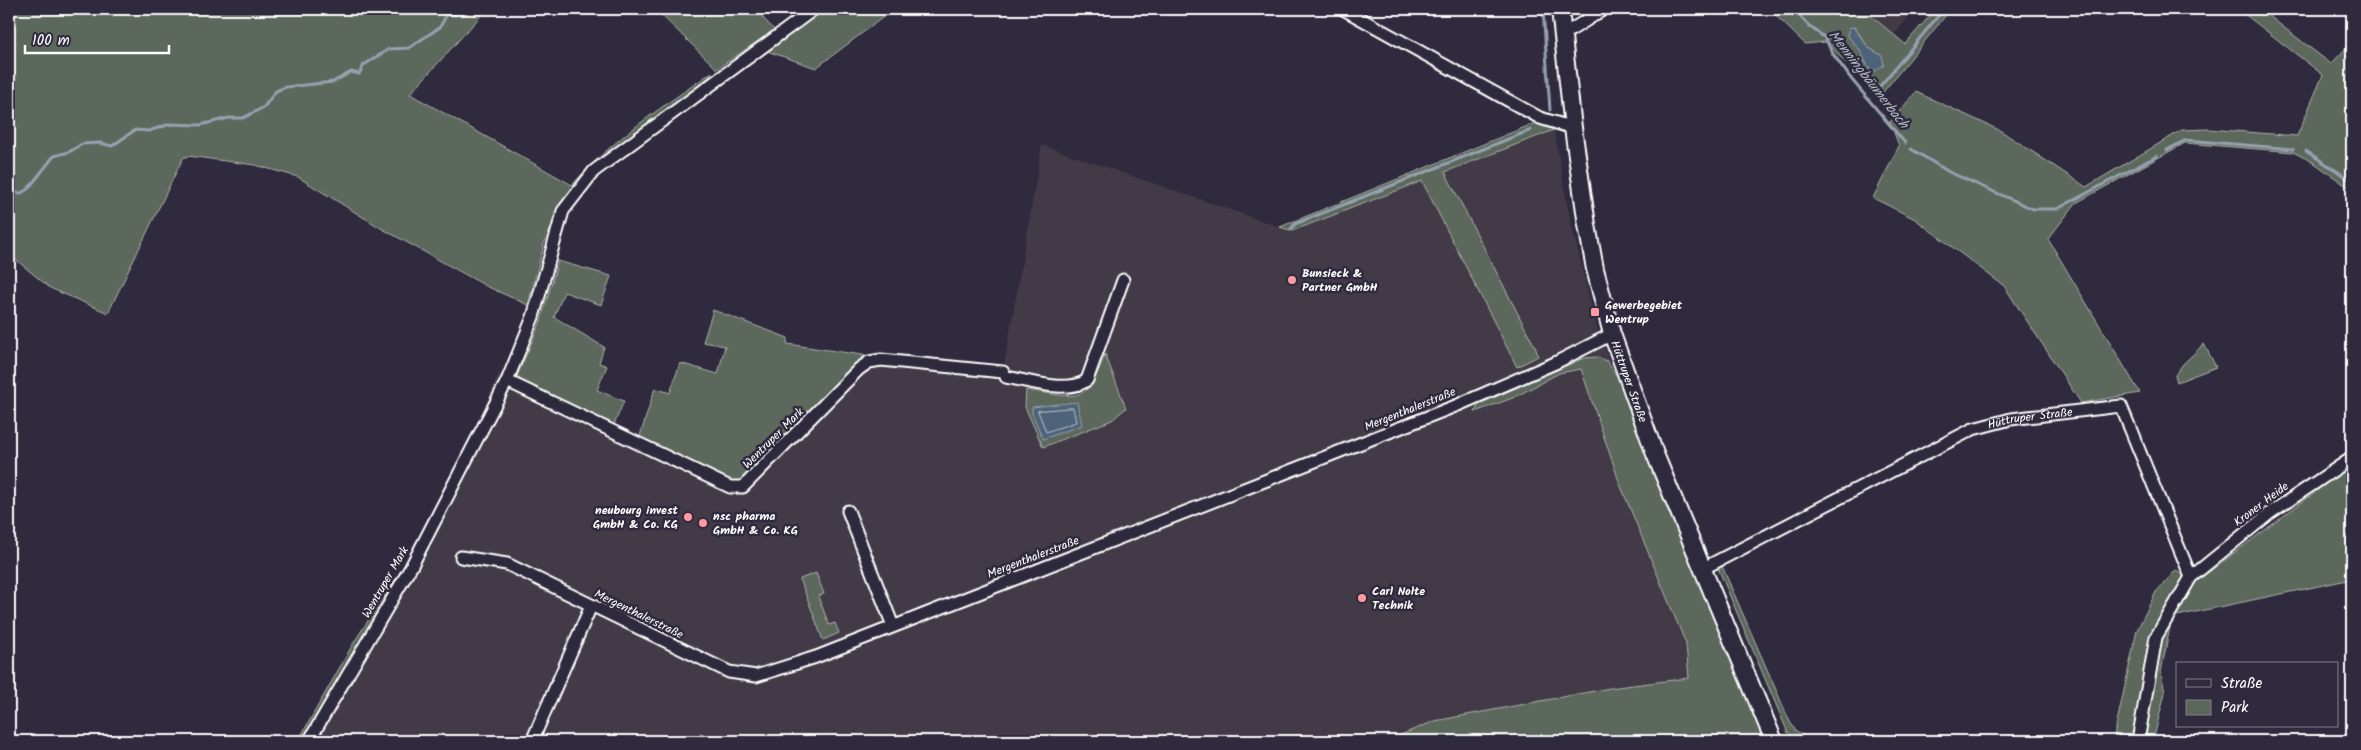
<svg xmlns="http://www.w3.org/2000/svg" width="2361" height="750" font-family="Kalam,sans-serif">
<style>
.built{fill:#423a46}
.green{fill:#5c675c;stroke:#aeb3ae;fill-rule:evenodd}
.water{fill:#4e6379;stroke:#95a1af}
.lines{fill:none;stroke-linecap:round;stroke-linejoin:round}
.shore{stroke:#b8c1c9;stroke-width:1}
.stream{stroke:#95a1af;stroke-width:3}
.minor-casing{stroke:#fff;stroke-width:15}
.secondary-casing{stroke:#fff;stroke-width:20}
.minor{stroke:#2f2a3d;stroke-width:11}
.secondary{stroke:#2f2a3d;stroke-width:16}
.poi-dot{fill:#ff9aa2;stroke:#2f2a3d;stroke-width:2}
.labels{text-anchor:middle;stroke-width:5;stroke-linejoin:round;paint-order:stroke}
.poi-label{font-size:12px;font-weight:bold;fill:#fff;stroke:#2f2a3d;text-anchor:start}
.street-label{font-size:12px;fill:#fff;stroke:#2f2a3d}
.water-label{font-size:14px;font-style:italic;fill:#afb9c3;stroke:#2f2a3d}
</style>
<rect width="100%" height="100%" fill="#2f2a3d"/>
<filter id="ink" filterUnits="userSpaceOnUse"><feTurbulence type="fractalNoise" baseFrequency=".02" numOctaves="2"/><feDisplacementMap in="SourceGraphic" scale="10" xChannelSelector="R" yChannelSelector="G"/><feConvolveMatrix kernelMatrix="1 2 1 2 8 2 1 2 1" color-interpolation-filters="sRGB"/></filter>
<g filter="url(#ink)">
<!-- built -->
<path class="built" d="M 1863,9 L 1915,9 L 1894,35 Z
M 1554,130 L 1569,215 L 1598,332 L 1604,345 L 1630,427 L 1755,741 L 298,741 L 353,644 L 403,566 L 479,419 L 499,373 L 639,439 L 856,366 L 872,354 L 1003,372 L 1042,145 L 1292,231 Z"/>
<!-- green -->
<path class="green" d="M 9,9 L 487,9 L 410,94 L 572,185 C 614,138 661,108 712,72 L 708,78 L 591,168 L 560,207 L 544,244 L 528,305 L 486,286 L 379,227 L 298,177 L 255,165 L 188,156 L 183,158 L 108,313 L 50,288 L 9,254 Z
M 655,9 L 755,9 L 774,30 L 717,69 Z
M 819,9 L 894,9 L 816,68 L 764,50 Z
M 1769,9 L 1863,9 L 1905,44 L 1936,9 L 1951,9 L 1879,97 L 1826,42 L 1805,44 ZM 1854,27 L 1869,48 L 1882,56 L 1869,69 L 1860,50 L 1847,35 L 1849,28 Z
M 2238,9 L 2260,9 L 2331,64 L 2352,42 L 2352,190 L 2313,162 L 2293,152 L 2185,143 L 2076,203 L 2048,239 L 2140,393 L 2081,403 L 2004,286 L 1915,219 L 1873,198 L 1899,146 L 1890,122 L 1916,92 L 2001,131 L 2086,187 L 2182,130 L 2208,129 L 2297,136 L 2323,75 Z
M 1535,123 L 1554,130 L 1445,172 L 1536,349 L 1538,356 L 1517,367 L 1422,181 L 1292,231 L 1280,227 Z
M 558,261 L 611,276 L 601,305 L 564,292 L 554,317 L 604,347 L 599,363 L 607,366 L 597,390 L 624,401 L 613,427 L 524,384 L 517,376 L 540,323 Z
M 713,310 L 788,338 L 787,344 L 869,356 L 860,361 L 745,479 L 738,482 L 728,483 L 639,439 L 655,388 L 670,393 L 680,363 L 718,374 L 725,346 L 703,342 Z
M 2204,344 L 2216,367 L 2177,382 L 2175,375 L 2183,364 Z
M 1105,354 L 1126,408 L 1112,420 L 1043,447 L 1025,407 L 1026,390 C 1076,397 1087,407 1105,354 Z
M 1598,357 L 1607,361 L 1619,379 L 1643,446 L 1751,703 L 1764,741 L 1386,741 L 1435,721 L 1610,688 L 1689,678 L 1686,644 L 1620,484 L 1581,369 L 1559,373 L 1515,397 L 1475,412 L 1479,404 L 1584,358 Z
M 2352,467 L 2352,579 L 2172,617 L 2161,672 L 2165,693 L 2153,741 L 2113,741 L 2137,630 L 2156,592 L 2176,570 L 2197,581 L 2342,472 Z
M 1722,566 L 1790,722 L 1795,730 L 1811,741 L 1798,741 L 1788,733 L 1718,568 Z
M 816,573 L 824,594 L 818,596 L 829,625 L 835,623 L 839,633 L 823,640 L 800,579 Z
M 394,580 L 393,591 L 306,741 L 298,741 L 353,644 Z"/>
<!-- water -->
<path class="water" d="M 1853,27 L 1869,48 L 1882,56 L 1884,65 L 1875,71 L 1869,69 L 1860,50 L 1847,35 L 1849,28 Z
M 1077,402 L 1082,425 L 1043,439 L 1032,413 L 1032,407 Z"/>
<g class="lines">
<!-- shore -->
<path class="shore" d="M 1073,408 L 1076,422 L 1046,432 L 1038,411 Z"/>
<!-- stream -->
<path class="stream" d="M 1543,9 L 1550,110
M 1793,9 L 1809,26 L 1825,38 L 1833,54 L 1852,80 L 1905,143
M 1876,91 L 1944,9
M 1911,149 L 1949,172 L 2033,209 L 2057,209 L 2157,156
M 2167,150 L 2186,140 L 2293,149
M 2306,151 L 2352,181
M 9,185 L 17,193 L 21,193 L 28,189 L 54,156 L 69,152 L 82,144 L 100,143 L 112,146 L 135,130 L 149,131 L 170,124 L 200,125 L 229,118 L 243,118 L 264,107 L 276,91 L 286,87 L 333,82 L 351,72 L 359,74 L 364,65 L 389,49 L 409,48 L 440,27 L 447,14 L 456,15 L 459,9
M 1290,230 L 1295,224 L 1531,130"/>
<!-- minor casing -->
<g class="minor-casing">
<g id="minor">
<path d="M 1343,9 L 1540,118 L 1573,128"/>
<path d="M 1561,34 L 1571,30 L 1604,9"/>
<path d="M 1006,377 C 1029,381 1069,394 1087,380 L 1123,280"/>
<path d="M 507,381 L 533,317 L 563,211 L 594,171 L 814,9"/>
<path d="M 848,511 L 893,626"/>
<path d="M 461,557 L 507,564 L 729,672 L 756,676 L 816,657 L 1458,405 L 1555,363 L 1612,334"/>
<path id="s1" d="M 1704,568 L 1973,429 L 2011,419 L 2121,406 L 2191,577 L 2270,513 L 2352,458"/>
<path d="M 309,741 L 411,567 L 507,381 L 730,487 L 743,487 L 859,369 L 869,362 L 881,360 L 1003,372"/>
<path d="M 532,741 L 591,606"/>
<path d="M 2138,741 L 2156,637 L 2191,577"/>
</g>
</g>
<!-- secondary casing -->
<g class="secondary-casing">
<g id="secondary">
<path id="s2" d="M 1560,9 L 1573,128 L 1587,225 L 1595,269 L 1612,334 L 1655,454 L 1774,741"/>
</g>
</g>
<!-- minor -->
<use href="#minor" class="minor"/>
<!-- secondary -->
<use href="#secondary" class="secondary"/>
</g>
</g>
<!-- markers -->
<g class="poi-dot">
<circle cx="1292" cy="280" r="5"/>
<rect x="1590" y="307" width="10" height="10" rx="2.5"/>
<circle cx="688" cy="517" r="5"/>
<circle cx="703" cy="523" r="5"/>
<circle cx="1362" cy="598" r="5"/>
</g>
<g class="labels">
<!-- poi labels -->
<g class="poi-label">
<text x="1302" y="277">Bunsieck &amp;<tspan x="1302" dy="14">Partner GmbH</tspan></text>
<text x="1605" y="309">Gewerbegebiet<tspan x="1605" dy="14">Wentrup</tspan></text>
<text x="678" y="514" text-anchor="end">neubourg invest<tspan x="678" dy="14">GmbH &amp; Co. KG</tspan></text>
<text x="713" y="520">nsc pharma<tspan x="713" dy="14">GmbH &amp; Co. KG</tspan></text>
<text x="1372" y="595">Carl Nolte<tspan x="1372" dy="14">Technik</tspan></text>
</g>
<!-- street labels -->
<g class="street-label">
<text dy="4" stroke="none"><textPath href="#s2" startOffset="380">Hüttruper Straße</textPath></text>
<text transform="translate(1410 409) rotate(-22)" y="4">Mergenthalerstraße</text>
<text dy="4" stroke="none"><textPath href="#s1" startOffset="361">Hüttruper Straße</textPath></text>
<text transform="translate(773 438) rotate(-45)" y="4">Wentruper Mark</text>
<text transform="translate(2261 504) rotate(-37)" y="4">Kroner Heide</text>
<text transform="translate(1033 557) rotate(-21)" y="4">Mergenthalerstraße</text>
<text transform="translate(385 582) rotate(-60)" y="4">Wentruper Mark</text>
<text transform="translate(639 614) rotate(26)" y="4">Mergenthalerstraße</text>
</g>
<!-- water labels -->
<g class="water-label">
<text transform="translate(1869 79) rotate(52)" y="5">Menningbäumerbach</text>
</g>
</g>
<!-- margin -->
<rect width="2361" height="750" fill="none" stroke="#2f2a3d" stroke-width="30"/>
<rect x="15" y="15" width="2331" height="720" fill="none" stroke="#fff" stroke-width="2" filter="url(#ink)"/>
<!-- legend -->
<rect x="2176" y="662" width="162" height="65" fill="#2f2a3d" stroke="#827f8b"/>
<rect x="2186" y="679" width="25" height="8" fill="#2f2a3d" stroke="#827f8b"/>
<text x="2221" y="688" font-size="15" fill="#ffffff">Straße</text>
<rect x="2186" y="700" width="25" height="15" fill="#5c675c" stroke="#827f8b"/>
<text x="2221" y="712" font-size="15" fill="#ffffff">Park</text>
<!-- scale -->
<path d="M25 45v8h144v-8" fill="none" stroke="#ffffff" stroke-width="2.5"/>
<text x="32" y="45" font-size="15" fill="#ffffff" stroke="#2f2a3d" stroke-width="4" paint-order="stroke">100 m</text>
</svg>
